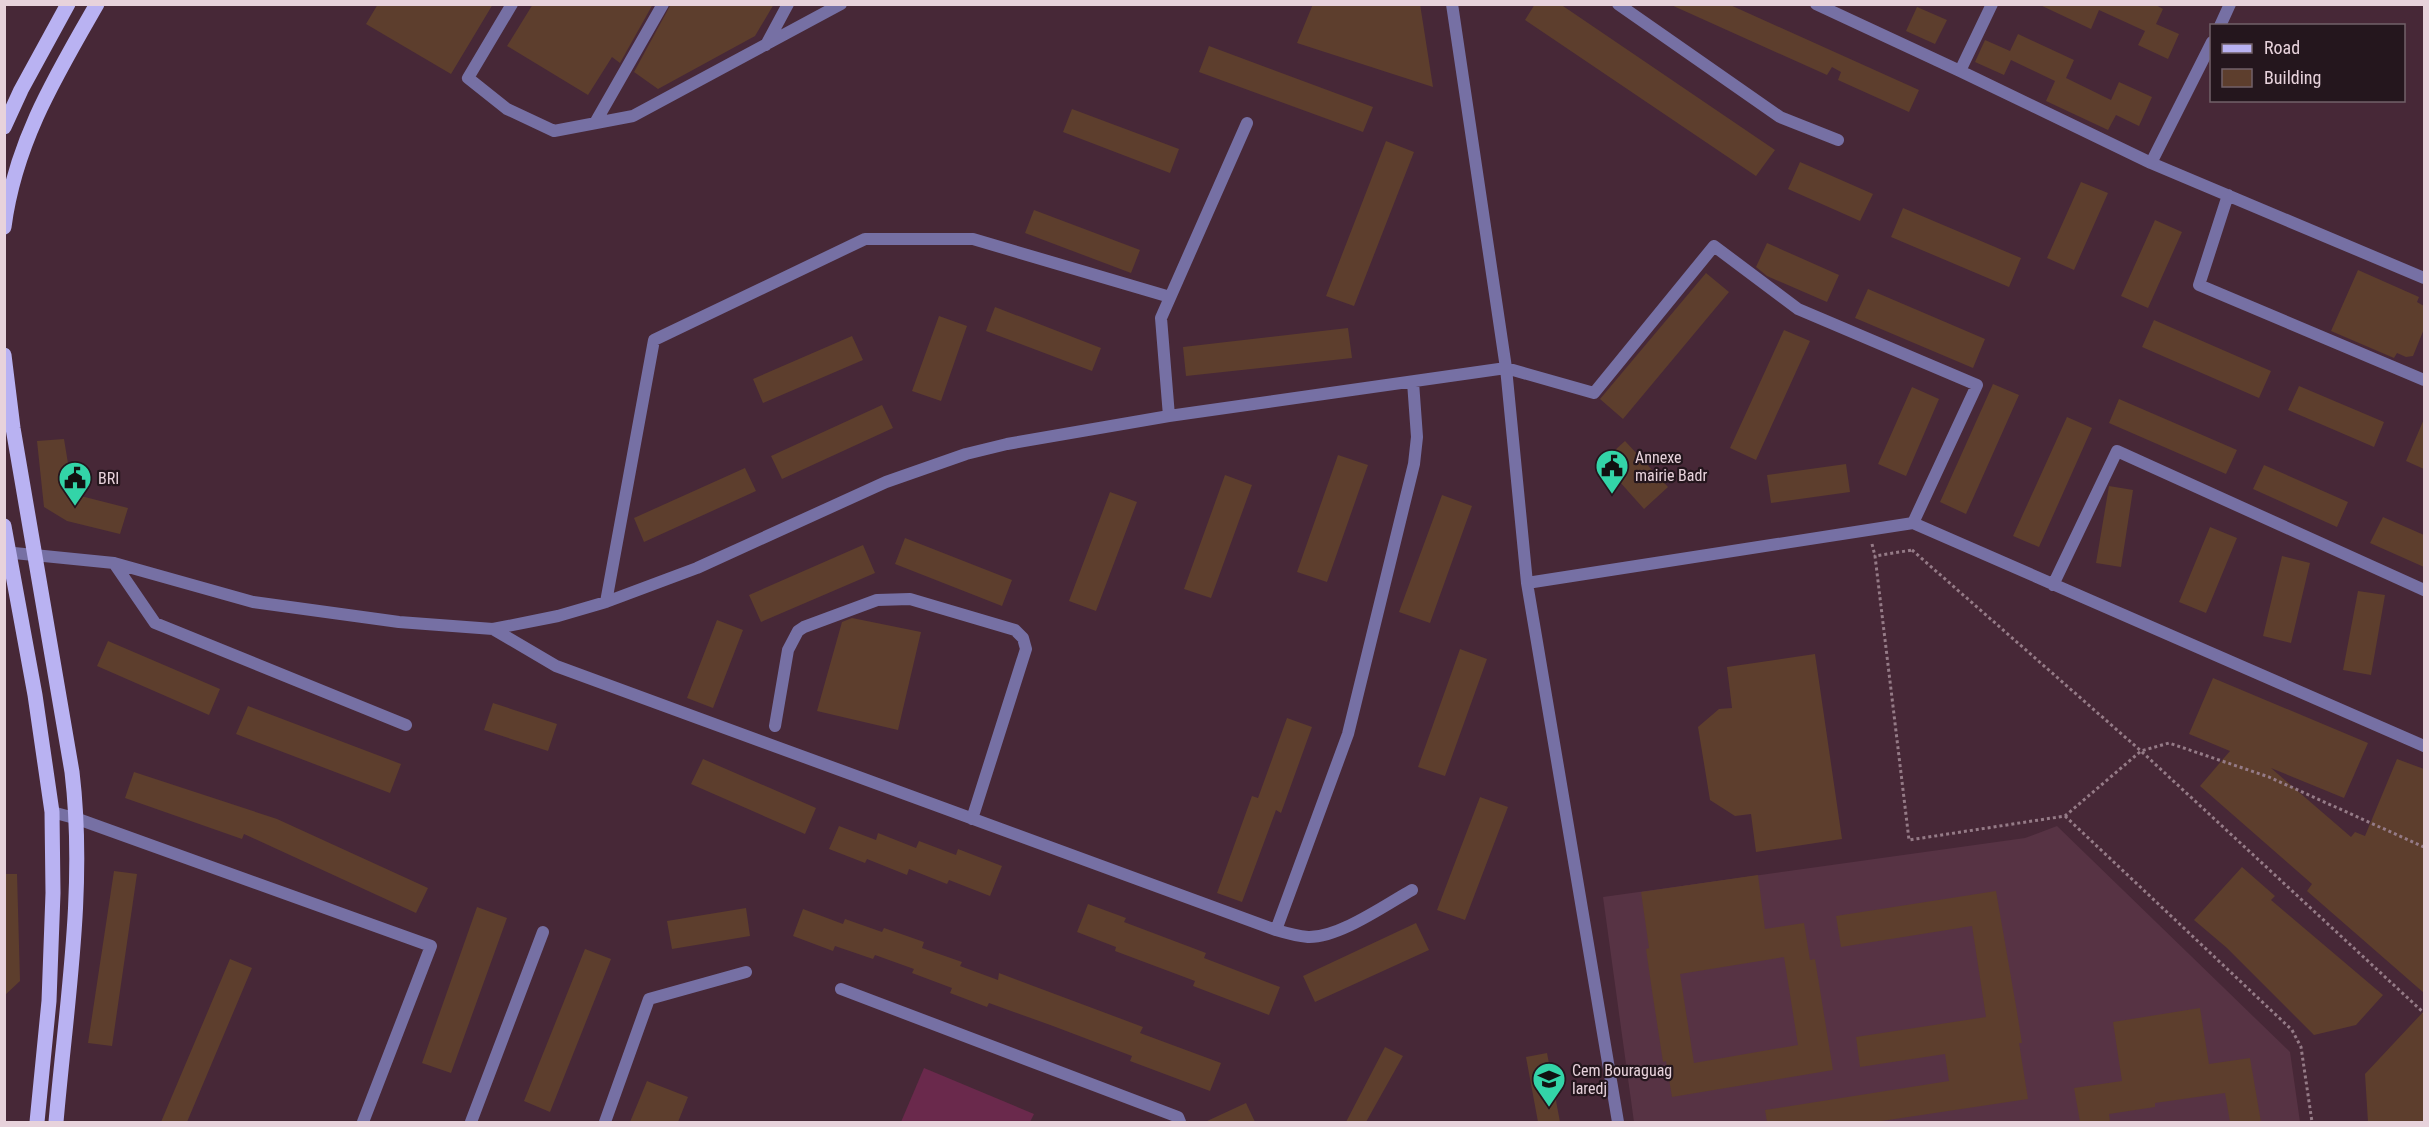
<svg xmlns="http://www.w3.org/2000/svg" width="2429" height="1127" font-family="'Roboto Condensed',sans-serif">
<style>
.built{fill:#573344}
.green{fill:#6a294c}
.building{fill:#5d3e2d;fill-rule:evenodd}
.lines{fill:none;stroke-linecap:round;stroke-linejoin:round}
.path{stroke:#957b87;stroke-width:3;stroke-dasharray:3 3;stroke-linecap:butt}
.street{stroke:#7670a4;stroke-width:12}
.primary{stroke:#b9b2f2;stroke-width:15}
.labels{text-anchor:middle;stroke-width:4.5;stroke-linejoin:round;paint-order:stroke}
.poi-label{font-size:16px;fill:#e7d2db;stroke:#24161d;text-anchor:start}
</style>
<rect width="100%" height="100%" fill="#472837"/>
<!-- built -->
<path class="built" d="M 2057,826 L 2290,1052 L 2300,1122 L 1634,1122 L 1603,897 L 2025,838 Z"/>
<!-- green -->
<path class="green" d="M 924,1068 L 1034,1114 L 1030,1122 L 901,1122 Z"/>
<!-- building -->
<path class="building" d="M 378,4 L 493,4 L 451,74 L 366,24 Z
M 533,4 L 653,4 L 620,63 L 612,57 L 588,95 L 507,46 Z
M 671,4 L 774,4 L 755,36 L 658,89 L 634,72 Z
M 1313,4 L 1420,4 L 1433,87 L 1297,43 Z
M 1535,4 L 1560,4 L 1775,150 L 1756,176 L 1525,20 Z
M 1669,4 L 1728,4 L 1919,90 L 1909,112 L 1838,80 L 1841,72 L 1832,67 L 1827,75 Z
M 2038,4 L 2154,4 L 2163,9 L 2156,24 L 2179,34 L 2168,59 L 2138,45 L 2145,31 L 2099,10 L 2091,29 Z
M 1917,7 L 1947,20 L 1935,44 L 1906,31 Z
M 2018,34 L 2074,60 L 2066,78 L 2111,100 L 2119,82 L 2152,97 L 2139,126 L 2116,115 L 2108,130 L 2046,101 L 2055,81 L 2011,60 L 2004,75 L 1975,62 L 1985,40 L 2010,51 Z
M 1209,46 L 1373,107 L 1363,132 L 1199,72 Z
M 1072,109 L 1179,149 L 1170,173 L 1063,132 Z
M 1386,141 L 1414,152 L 1354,306 L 1326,296 Z
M 1800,162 L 1873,194 L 1860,221 L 1788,189 Z
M 2081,182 L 2108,193 L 2074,270 L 2047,258 Z
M 1903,208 L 2021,258 L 2009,287 L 1891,237 Z
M 1034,210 L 1140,250 L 1131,273 L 1025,233 Z
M 2155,220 L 2182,232 L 2148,308 L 2121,296 Z
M 1767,243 L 1839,275 L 1827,302 L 1767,276 L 1756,267 Z
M 2358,270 L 2419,297 L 2417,302 L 2424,306 L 2424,329 L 2413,356 L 2406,357 L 2397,353 L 2394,358 L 2331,331 Z
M 1706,273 L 1729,292 L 1623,419 L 1600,399 Z
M 1868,289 L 1985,339 L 1973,368 L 1855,318 Z
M 995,307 L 1101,348 L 1092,371 L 986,331 Z
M 939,316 L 967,326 L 941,401 L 912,391 Z
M 2154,320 L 2271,371 L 2259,398 L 2142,347 Z
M 1348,328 L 1352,358 L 1186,376 L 1183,347 Z
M 1784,330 L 1810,341 L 1756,460 L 1730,448 Z
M 852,336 L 863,360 L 763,403 L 753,379 Z
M 1993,384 L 2019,395 L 1966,514 L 1940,502 Z
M 2299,386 L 2384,422 L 2374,447 L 2288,410 Z
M 1912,387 L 1939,399 L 1906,476 L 1878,464 Z
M 2119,399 L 2237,450 L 2226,474 L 2109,423 Z
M 882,405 L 893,428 L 782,479 L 771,456 Z
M 2067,417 L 2092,428 L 2039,547 L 2013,536 Z
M 2424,419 L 2424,469 L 2406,461 Z
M 64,439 L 73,494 L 128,508 L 120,534 L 67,521 L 44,507 L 37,441 Z
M 1625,441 L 1668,487 L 1644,509 L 1602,462 Z
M 1338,455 L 1368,465 L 1327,582 L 1297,572 Z
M 1846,464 L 1850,492 L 1771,503 L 1767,475 Z
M 2264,465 L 2348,502 L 2337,527 L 2253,489 Z
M 745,468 L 756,491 L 644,542 L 634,518 Z
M 1225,475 L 1252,485 L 1211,598 L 1184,589 Z
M 2109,486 L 2133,490 L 2121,567 L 2096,563 Z
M 1110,492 L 1137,502 L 1096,611 L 1069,601 Z
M 1442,495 L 1472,506 L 1430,623 L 1399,612 Z
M 2383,517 L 2424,535 L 2424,567 L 2370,543 Z
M 2210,527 L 2237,538 L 2206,613 L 2179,602 Z
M 905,538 L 1012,580 L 1002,606 L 895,564 Z
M 863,545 L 875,573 L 761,622 L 749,595 Z
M 2282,556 L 2310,563 L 2291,643 L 2263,636 Z
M 2358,591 L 2385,595 L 2371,675 L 2343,670 Z
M 852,618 L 921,632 L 898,730 L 817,711 L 842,622 Z
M 717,620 L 743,630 L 713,708 L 687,698 Z
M 108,641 L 220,689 L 209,715 L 97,666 Z
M 1460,649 L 1487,659 L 1445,776 L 1418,767 Z
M 1815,654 L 1842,839 L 1756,852 L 1751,814 L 1735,816 L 1710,800 L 1698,727 L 1719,709 L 1732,708 L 1727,667 Z
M 2213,678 L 2368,743 L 2344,798 L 2271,768 L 2351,837 L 2355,832 L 2365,836 L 2397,759 L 2424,769 L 2424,993 L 2307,891 L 2312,884 L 2200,786 L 2230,751 L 2189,734 Z
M 493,703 L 557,724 L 548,751 L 484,730 Z
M 248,706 L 401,764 L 390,793 L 236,734 Z
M 1287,718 L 1312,727 L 1281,813 L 1276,810 L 1242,902 L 1217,893 L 1252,796 L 1258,798 Z
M 703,759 L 816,808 L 805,834 L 691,784 Z
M 134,772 L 277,819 L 428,888 L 416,913 L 244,834 L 242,839 L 125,798 Z
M 1480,797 L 1508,807 L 1465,920 L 1437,910 Z
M 839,826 L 876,840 L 878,833 L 916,848 L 919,841 L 956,855 L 958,849 L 1002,866 L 990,896 L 949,880 L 947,884 L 909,869 L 907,875 L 867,859 L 865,863 L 829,849 Z
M 2242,867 L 2275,896 L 2271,900 L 2383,995 L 2356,1025 L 2314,1035 L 2227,948 L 2194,920 Z
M 114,871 L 137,874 L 112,1046 L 88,1043 Z
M 4,874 L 17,874 L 20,981 L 4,996 Z
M 1758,875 L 1765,929 L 1804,923 L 1810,960 L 1815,959 L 1833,1070 L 1672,1097 L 1666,1061 L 1663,1062 L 1651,984 L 1646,949 L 1649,948 L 1641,892 ZM 1784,957 L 1798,1045 L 1694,1063 L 1680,974 Z
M 1996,891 L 2017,1012 L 2022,1043 L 2019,1043 L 2028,1099 L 1875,1122 L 1767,1122 L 1765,1110 L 1949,1081 L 1945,1054 L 1860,1067 L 1856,1037 L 1986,1017 L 1972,926 L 1841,947 L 1836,916 Z
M 1088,904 L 1126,918 L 1124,922 L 1206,953 L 1204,958 L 1280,987 L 1269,1015 L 1193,986 L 1195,981 L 1115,951 L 1116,947 L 1077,932 Z
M 477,907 L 507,918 L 451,1073 L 422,1063 Z
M 746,908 L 750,936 L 672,949 L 667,921 Z
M 803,909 L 843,924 L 845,919 L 882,932 L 884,928 L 924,942 L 922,948 L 962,962 L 960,966 L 998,980 L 999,973 L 1143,1027 L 1140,1033 L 1221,1063 L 1210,1091 L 1130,1061 L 1132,1056 L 1053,1026 L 989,1003 L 987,1007 L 950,993 L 952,988 L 912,973 L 914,969 L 875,955 L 873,959 L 835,946 L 833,951 L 793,936 Z
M 1416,923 L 1429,950 L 1315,1002 L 1303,976 Z
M 585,949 L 611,959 L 550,1112 L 524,1101 Z
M 230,959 L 252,968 L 187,1122 L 161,1122 Z
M 2200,1008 L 2209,1064 L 2250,1058 L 2261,1122 L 2230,1122 L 2225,1093 L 2155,1103 L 2155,1107 L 2109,1114 L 2110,1122 L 2080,1122 L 2074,1088 L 2122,1081 L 2113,1022 Z
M 2424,1011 L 2424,1122 L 2368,1122 L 2365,1074 Z
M 1385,1047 L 1403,1056 L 1366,1122 L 1346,1122 Z
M 1547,1053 L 1560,1122 L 1538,1122 L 1526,1057 Z
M 647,1081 L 688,1097 L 678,1122 L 630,1122 Z
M 1246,1103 L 1255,1122 L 1205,1122 Z"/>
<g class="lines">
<!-- path -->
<path class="path" d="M 1872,544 L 1875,556
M 1912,550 L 2141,751 L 2065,816 L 1909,840 L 1875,556 Z
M 2065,816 L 2292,1030 L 2301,1047 L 2312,1122
M 2424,847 L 2269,777 L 2169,743 L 2141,751 L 2424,1013"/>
<!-- street -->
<path class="street" d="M 512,4 L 468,78 L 507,109 L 554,131 L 633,116 L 841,4
M 1452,4 L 1506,368 L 1527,583 L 1618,1122
M 1618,4 L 1780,117 L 1838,140
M 1816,4 L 1960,71 L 2151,163 L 2424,278
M 2220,26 L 2230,4
M 766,45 L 788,4
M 1960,71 L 1992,4
M 595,123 L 663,4
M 2151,163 L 2212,42
M 2228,195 L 2199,285 L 2424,380
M 1169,416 L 1161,318 L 1247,123
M 4,552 L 114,563 L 253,602 L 399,622 L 493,629 L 558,616 L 606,602 L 697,568 L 886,482 L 966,454 L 1007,444 L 1169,416 L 1506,368 L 1594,393 L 1714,246 L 1798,309 L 1977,385 L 1913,523
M 114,563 L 155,623 L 406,725
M 1527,583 L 1913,523 L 2424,746
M 2053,585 L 2117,451 L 2424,590
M 606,602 L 654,340 L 865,239 L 973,239 L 1170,297
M 493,629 L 556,666 L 1276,930 C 1286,933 1297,936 1308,937 C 1339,938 1385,905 1412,890
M 775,726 L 788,650 L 798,631 L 804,627 L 877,600 L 910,599 L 1015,630 L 1023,638 L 1026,649 L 972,819
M 52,812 L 78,819 L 431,946 L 363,1122
M 1276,930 L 1348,734 L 1414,464 L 1417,437 L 1413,382
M 841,989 L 1178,1117 L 1180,1122
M 471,1122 L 543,932
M 605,1122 L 649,999 L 746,972"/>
<!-- primary -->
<path class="primary" d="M 4,127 L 21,90 L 68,4
M 4,227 C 15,143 55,77 97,4
M 4,355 L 13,428 L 72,772 C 86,889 66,1006 56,1122
M 4,526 L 35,695 L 52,812 L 53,893 L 49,1001 L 37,1122"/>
</g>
<!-- icons -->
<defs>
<g id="civic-pin" transform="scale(1.725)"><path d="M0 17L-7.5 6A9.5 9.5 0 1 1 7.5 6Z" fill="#33d4a8" stroke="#24161d"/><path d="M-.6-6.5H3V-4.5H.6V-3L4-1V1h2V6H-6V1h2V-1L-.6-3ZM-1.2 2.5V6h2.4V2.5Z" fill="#111"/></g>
<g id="school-pin" transform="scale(1.725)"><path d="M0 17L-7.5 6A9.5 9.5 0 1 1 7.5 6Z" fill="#33d4a8" stroke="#24161d"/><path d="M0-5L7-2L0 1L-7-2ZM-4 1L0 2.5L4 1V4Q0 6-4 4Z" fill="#111"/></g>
</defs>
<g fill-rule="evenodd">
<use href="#civic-pin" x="1612" y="466"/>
<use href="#civic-pin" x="75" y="478"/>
<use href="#school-pin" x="1549" y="1079"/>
</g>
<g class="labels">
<!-- poi labels -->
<g class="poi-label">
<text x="1635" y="463">Annexe<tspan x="1635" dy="18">mairie Badr</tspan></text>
<text x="98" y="484">BRI</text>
<text x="1572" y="1076">Cem Bouraguag<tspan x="1572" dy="18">laredj</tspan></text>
</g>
</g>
<!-- border -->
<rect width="2429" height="1127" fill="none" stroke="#e7d2db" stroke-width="12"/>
<!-- legend -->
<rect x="2210" y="24" width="195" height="78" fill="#24161d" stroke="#726169" stroke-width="1.5"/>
<rect x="2222" y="44" width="30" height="9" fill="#b9b2f2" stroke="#726169" stroke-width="1.5"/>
<text x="2264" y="54" font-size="18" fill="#e7d2db">Road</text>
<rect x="2222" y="69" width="30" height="18" fill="#5d3e2d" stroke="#726169" stroke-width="1.5"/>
<text x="2264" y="84" font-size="18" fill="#e7d2db">Building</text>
</svg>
